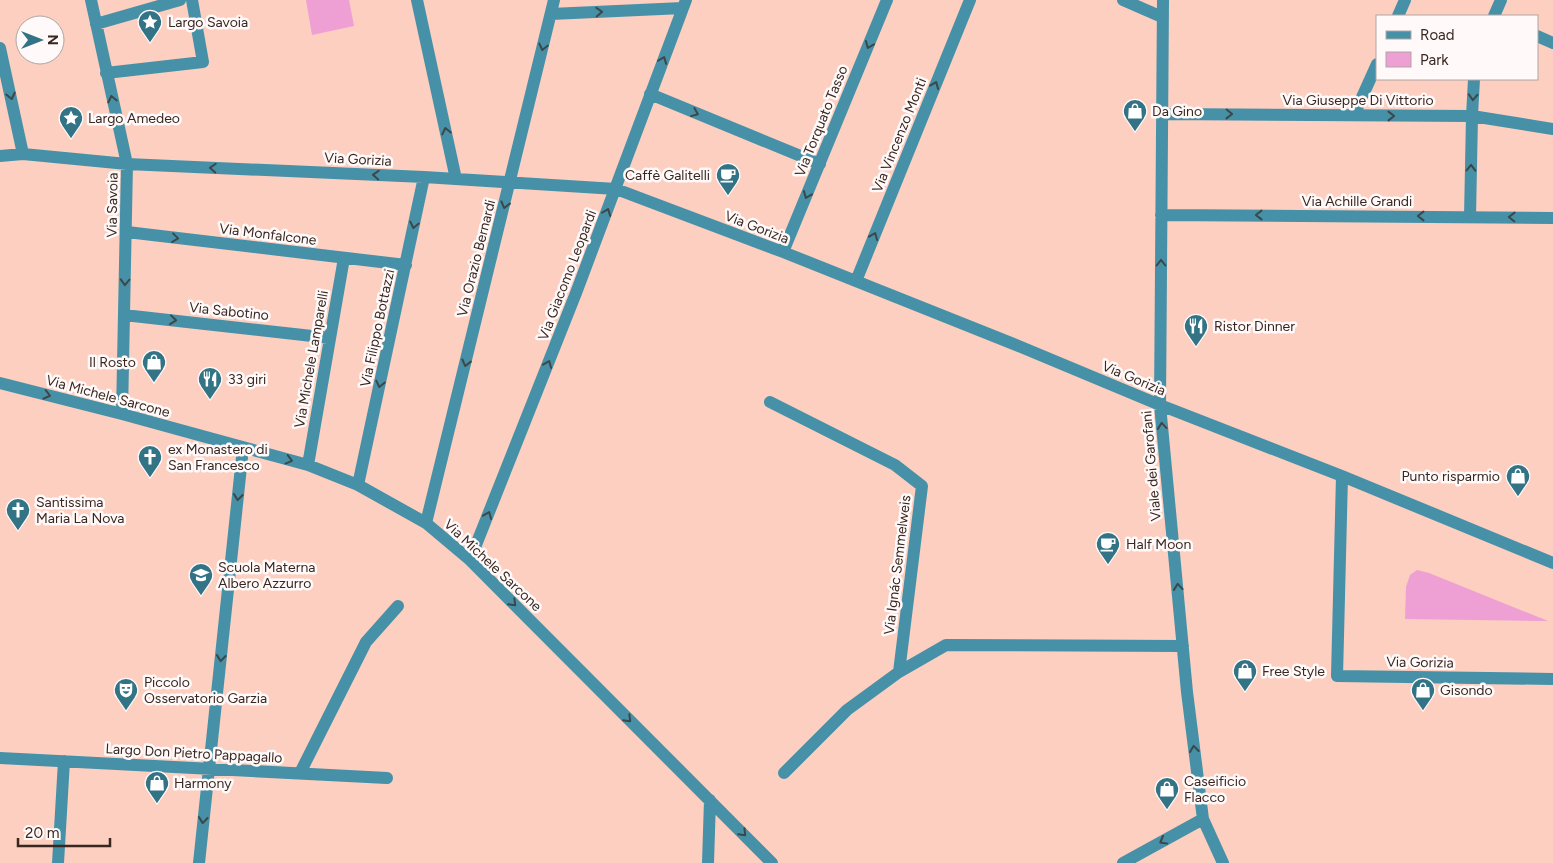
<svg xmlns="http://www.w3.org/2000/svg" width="1553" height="863" font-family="Figtree,sans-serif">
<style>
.green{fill:#ee9fd4}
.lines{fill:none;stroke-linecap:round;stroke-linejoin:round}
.minor{stroke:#4691a7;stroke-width:12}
.oneway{stroke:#3c4749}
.labels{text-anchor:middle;stroke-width:5;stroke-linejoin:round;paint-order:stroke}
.poi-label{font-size:14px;fill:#382721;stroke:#fffaf9;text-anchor:start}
.street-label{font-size:14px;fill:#382721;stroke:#fffaf9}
</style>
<rect width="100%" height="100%" fill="#fccfc0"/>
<!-- green -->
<path class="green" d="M 306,0 L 349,0 L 354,26 L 312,35 Z
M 1417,570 L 1429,573 L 1548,621 L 1405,619 L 1406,587 L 1410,575 Z"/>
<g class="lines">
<!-- minor -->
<path class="minor" d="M 91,0 L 127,164 L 122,414
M 417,0 L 456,179
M 1123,0 L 1162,17
M 1163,0 L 1160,405 L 1187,692 L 1203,819 L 1223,863
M 551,14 L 683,8
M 1398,16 L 1405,0
M 1494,16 L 1501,0
M 96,24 L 180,0
M 1537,36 L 1553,43
M 0,48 L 23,154
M 106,73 L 203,62 L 192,0
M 650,94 L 820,164
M 1162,114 L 1472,116 L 1553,129
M 1354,115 L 1377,64
M 0,156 L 23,154 L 127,164 L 424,177 L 616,189 L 783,252 L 1021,347 L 1160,405 L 1342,476 L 1553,563
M 1161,215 L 1553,218
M 1470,217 L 1472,116 L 1474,79
M 127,232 L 406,265
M 783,252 L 887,0
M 856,281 L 970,0
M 124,315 L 330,338
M 0,383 L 122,414 L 308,465 L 358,485 L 426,523 L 470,560 L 772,863
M 770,402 L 895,465 L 922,486 L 899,672
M 308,465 L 344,258
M 1342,476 L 1337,676 L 1553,679
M 358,485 L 424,177
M 426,523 L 554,0
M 470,560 L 576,293 L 686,0
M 0,758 L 387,778
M 300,773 L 366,642 L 398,606
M 784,773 L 847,710 L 899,672 L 946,645 L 1183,646
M 58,863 L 64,761
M 199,863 L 243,448
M 708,863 L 710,800
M 1123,863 L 1203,819"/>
</g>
<!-- one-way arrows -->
<defs><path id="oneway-chevron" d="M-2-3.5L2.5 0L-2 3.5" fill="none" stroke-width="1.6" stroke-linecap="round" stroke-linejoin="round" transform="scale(1.25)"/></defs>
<g class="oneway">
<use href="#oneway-chevron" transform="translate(599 12) rotate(-3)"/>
<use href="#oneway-chevron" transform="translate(869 45) rotate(112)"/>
<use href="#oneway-chevron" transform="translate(543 47) rotate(103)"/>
<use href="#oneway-chevron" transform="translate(663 60) rotate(-69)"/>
<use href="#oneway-chevron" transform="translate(935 85) rotate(-68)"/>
<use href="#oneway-chevron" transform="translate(11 96) rotate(77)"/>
<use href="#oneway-chevron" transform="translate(1473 97) rotate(93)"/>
<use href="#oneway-chevron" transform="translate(112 99) rotate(-103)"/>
<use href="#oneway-chevron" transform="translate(695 113) rotate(22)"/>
<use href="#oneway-chevron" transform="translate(1229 114) rotate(1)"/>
<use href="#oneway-chevron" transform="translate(1391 116)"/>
<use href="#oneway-chevron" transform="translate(446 131) rotate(-102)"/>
<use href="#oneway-chevron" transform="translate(213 168) rotate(-177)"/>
<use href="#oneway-chevron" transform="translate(1471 168) rotate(-89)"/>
<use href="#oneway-chevron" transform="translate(376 175) rotate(-177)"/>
<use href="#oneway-chevron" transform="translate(807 195) rotate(112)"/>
<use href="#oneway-chevron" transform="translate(505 205) rotate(104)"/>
<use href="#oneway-chevron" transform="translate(607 212) rotate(-69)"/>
<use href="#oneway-chevron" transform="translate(1259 215) rotate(-180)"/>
<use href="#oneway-chevron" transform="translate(1421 216) rotate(-180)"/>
<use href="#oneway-chevron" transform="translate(1512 217) rotate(-179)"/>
<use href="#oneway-chevron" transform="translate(414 225) rotate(102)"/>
<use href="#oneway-chevron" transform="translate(874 236) rotate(-68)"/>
<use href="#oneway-chevron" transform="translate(175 238) rotate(7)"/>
<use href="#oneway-chevron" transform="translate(1161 263) rotate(-90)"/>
<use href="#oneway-chevron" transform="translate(125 282) rotate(92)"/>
<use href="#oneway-chevron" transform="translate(173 320) rotate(6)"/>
<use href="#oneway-chevron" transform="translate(466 363) rotate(104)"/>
<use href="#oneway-chevron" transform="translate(548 364) rotate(-68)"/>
<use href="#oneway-chevron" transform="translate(380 384) rotate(102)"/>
<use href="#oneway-chevron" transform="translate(47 395) rotate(14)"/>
<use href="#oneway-chevron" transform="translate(1162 426) rotate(-95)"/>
<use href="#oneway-chevron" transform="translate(289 460) rotate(15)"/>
<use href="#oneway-chevron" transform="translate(238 497) rotate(96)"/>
<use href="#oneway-chevron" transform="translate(488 515) rotate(-68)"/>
<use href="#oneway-chevron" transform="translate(1178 587) rotate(-95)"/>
<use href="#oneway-chevron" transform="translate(513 603) rotate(45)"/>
<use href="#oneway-chevron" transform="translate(221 658) rotate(96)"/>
<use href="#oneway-chevron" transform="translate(628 719) rotate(45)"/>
<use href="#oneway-chevron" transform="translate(1194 749) rotate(-97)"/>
<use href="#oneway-chevron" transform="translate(203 820) rotate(96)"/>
<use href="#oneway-chevron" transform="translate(743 833) rotate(46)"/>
<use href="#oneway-chevron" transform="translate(1163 841) rotate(151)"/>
</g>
<!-- icons -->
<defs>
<g id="sight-pin" transform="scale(1.25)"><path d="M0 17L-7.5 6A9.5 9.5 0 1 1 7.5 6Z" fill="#327386" stroke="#fffaf9"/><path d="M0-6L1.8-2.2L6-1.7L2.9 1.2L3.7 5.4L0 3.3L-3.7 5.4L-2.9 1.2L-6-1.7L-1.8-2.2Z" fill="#fff"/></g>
<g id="shop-pin" transform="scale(1.25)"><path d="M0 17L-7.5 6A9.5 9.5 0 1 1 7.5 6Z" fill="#327386" stroke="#fffaf9"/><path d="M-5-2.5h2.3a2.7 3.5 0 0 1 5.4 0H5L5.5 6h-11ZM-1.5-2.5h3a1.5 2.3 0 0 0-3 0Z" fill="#fff"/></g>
<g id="cafe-pin" transform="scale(1.25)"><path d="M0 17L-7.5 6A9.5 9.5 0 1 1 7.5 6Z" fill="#327386" stroke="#fffaf9"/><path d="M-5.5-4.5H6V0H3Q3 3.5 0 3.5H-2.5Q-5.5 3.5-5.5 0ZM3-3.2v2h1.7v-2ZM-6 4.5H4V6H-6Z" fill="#fff"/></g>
<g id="restaurant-pin" transform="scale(1.25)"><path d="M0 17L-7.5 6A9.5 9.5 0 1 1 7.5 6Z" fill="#327386" stroke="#fffaf9"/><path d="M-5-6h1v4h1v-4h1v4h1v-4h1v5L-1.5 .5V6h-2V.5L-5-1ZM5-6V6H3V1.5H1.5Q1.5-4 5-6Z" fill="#fff"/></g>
<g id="church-pin" transform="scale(1.25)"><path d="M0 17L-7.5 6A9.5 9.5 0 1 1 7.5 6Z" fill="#327386" stroke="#fffaf9"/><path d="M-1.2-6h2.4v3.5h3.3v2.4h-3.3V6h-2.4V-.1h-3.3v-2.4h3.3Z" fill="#fff"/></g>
<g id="school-pin" transform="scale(1.25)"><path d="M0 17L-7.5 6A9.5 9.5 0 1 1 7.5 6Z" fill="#327386" stroke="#fffaf9"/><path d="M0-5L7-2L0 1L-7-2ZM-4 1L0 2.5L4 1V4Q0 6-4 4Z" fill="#fff"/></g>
<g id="theatre-pin" transform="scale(1.25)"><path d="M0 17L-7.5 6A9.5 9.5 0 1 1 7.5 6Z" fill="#327386" stroke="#fffaf9"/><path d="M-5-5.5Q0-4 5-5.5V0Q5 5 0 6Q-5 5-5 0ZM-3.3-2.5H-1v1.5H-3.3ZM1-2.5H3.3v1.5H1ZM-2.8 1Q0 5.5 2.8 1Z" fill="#fff"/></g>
</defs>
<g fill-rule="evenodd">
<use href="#sight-pin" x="150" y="22"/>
<use href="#shop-pin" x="1135" y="111"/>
<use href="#sight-pin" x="71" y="118"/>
<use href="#cafe-pin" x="728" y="175"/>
<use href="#restaurant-pin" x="1196" y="326"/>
<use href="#shop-pin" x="154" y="362"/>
<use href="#restaurant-pin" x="210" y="379"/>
<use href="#church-pin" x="150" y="457"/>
<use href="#shop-pin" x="1518" y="476"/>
<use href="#church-pin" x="18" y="510"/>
<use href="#cafe-pin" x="1108" y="544"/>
<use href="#school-pin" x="201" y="575"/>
<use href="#shop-pin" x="1245" y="671"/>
<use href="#theatre-pin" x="126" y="690"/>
<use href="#shop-pin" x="1423" y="690"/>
<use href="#shop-pin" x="157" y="783"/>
<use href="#shop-pin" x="1167" y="789"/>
</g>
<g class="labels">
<!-- poi labels -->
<g class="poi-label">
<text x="168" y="27">Largo Savoia</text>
<text x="1152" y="116">Da Gino</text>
<text x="88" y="123">Largo Amedeo</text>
<text x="710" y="180" text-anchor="end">Caffè Galitelli</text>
<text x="1214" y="331">Ristor Dinner</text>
<text x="136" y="367" text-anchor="end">Il Rosto</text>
<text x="228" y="384">33 giri</text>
<text x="168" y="454">ex Monastero di<tspan x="168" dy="16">San Francesco</tspan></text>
<text x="1500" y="481" text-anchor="end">Punto risparmio</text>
<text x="36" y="507">Santissima<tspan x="36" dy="16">Maria La Nova</tspan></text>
<text x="1126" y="549">Half Moon</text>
<text x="218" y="572">Scuola Materna<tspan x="218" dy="16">Albero Azzurro</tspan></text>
<text x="1262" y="676">Free Style</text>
<text x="144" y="687">Piccolo<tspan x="144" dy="16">Osservatorio Garzia</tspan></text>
<text x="1440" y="695">Gisondo</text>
<text x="1184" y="786">Caseificio<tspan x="1184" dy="16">Flacco</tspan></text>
<text x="174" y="788">Harmony</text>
</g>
<!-- street labels -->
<g class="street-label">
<text x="1358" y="105">Via Giuseppe Di Vittorio</text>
<text transform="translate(821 121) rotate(-68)" y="5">Via Torquato Tasso</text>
<text transform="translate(899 135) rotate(-68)" y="5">Via Vincenzo Monti</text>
<text transform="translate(358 159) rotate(3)" y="5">Via Gorizia</text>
<text x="1357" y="206">Via Achille Grandi</text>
<text transform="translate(112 205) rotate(-89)" y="5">Via Savoia</text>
<text transform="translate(757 227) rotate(21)" y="5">Via Gorizia</text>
<text transform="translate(268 234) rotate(7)" y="5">Via Monfalcone</text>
<text transform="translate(476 258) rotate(-76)" y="5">Via Orazio Bernardi</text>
<text transform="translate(567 275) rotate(-69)" y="5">Via Giacomo Leopardi</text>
<text transform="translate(229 311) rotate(6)" y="5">Via Sabotino</text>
<text transform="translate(377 328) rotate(-78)" y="5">Via Filippo Bottazzi</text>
<text transform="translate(311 359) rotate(-80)" y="5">Via Michele Lamparelli</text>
<text transform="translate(1134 378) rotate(23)" y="5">Via Gorizia</text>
<text transform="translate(108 396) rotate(15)" y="5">Via Michele Sarcone</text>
<text transform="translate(1151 466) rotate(-95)" y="5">Viale dei Garofani</text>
<text transform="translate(493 565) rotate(43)" y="5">Via Michele Sarcone</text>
<text transform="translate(897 565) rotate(-83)" y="5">Via Ignác Semmelweis</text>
<text transform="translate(1420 662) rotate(1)" y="5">Via Gorizia</text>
<text transform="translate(194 753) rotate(3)" y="5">Largo Don Pietro Pappagallo</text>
</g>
</g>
<!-- legend -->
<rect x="1376" y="15" width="162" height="65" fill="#fffaf9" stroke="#afa6a3"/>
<rect x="1386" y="31" width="25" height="8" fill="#4691a7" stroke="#afa6a3"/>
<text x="1420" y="40" font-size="15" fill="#382721">Road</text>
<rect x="1386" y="52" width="25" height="15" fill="#ee9fd4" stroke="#afa6a3"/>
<text x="1420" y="65" font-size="15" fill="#382721">Park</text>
<!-- north arrow -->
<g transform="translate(40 40) rotate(90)"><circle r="24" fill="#fffaf9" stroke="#afa6a3"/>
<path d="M0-4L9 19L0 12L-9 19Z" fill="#327386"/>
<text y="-8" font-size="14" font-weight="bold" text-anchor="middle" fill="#382721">N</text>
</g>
<!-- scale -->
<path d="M18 838v8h92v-8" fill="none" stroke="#382721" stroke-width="2.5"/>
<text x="25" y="838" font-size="15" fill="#382721" stroke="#fffaf9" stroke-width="4" paint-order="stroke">20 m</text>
</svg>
